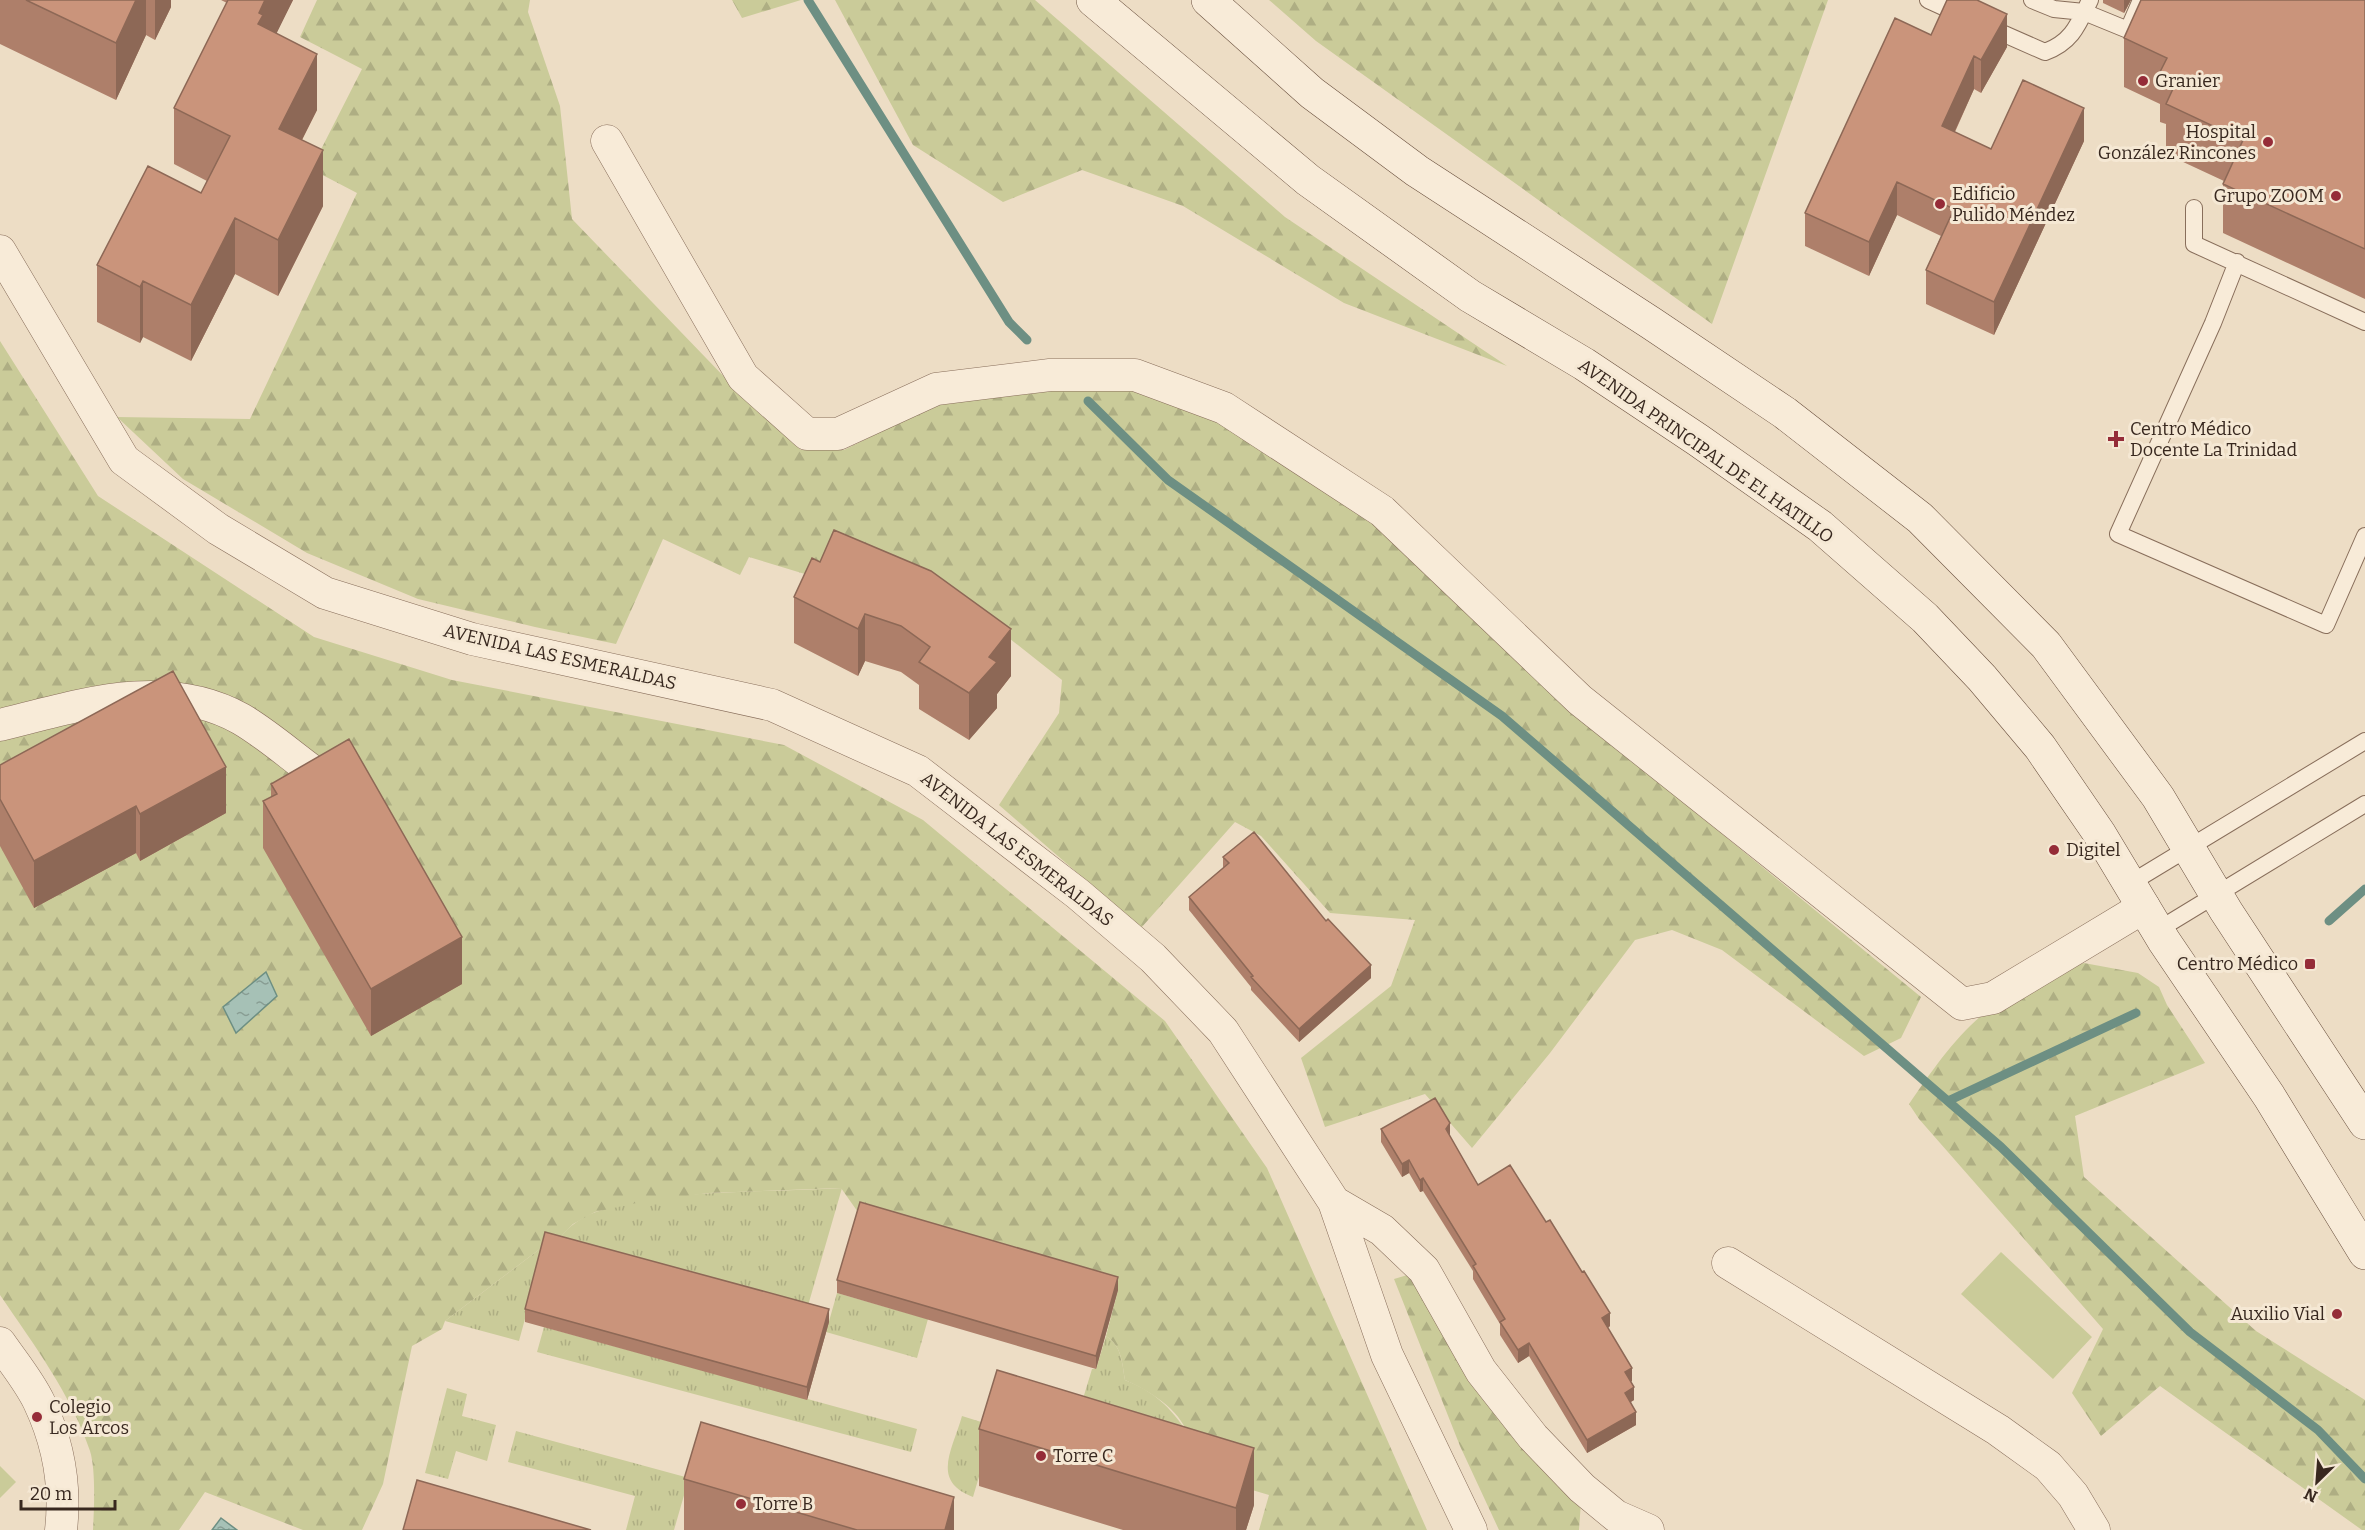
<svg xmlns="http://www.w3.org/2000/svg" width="2365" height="1530" font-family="Bitter,serif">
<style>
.grass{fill:url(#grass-tufts)}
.forest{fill:url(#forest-firs)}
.pitch{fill:#cacb99}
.water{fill:url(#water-ripples);stroke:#6d8f83;stroke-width:1.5}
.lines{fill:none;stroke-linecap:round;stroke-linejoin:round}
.stream{stroke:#6d8f83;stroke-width:9}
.lane-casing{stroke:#886e5b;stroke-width:18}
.street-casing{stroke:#886e5b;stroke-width:33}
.secondary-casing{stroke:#6a503e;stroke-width:34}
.lane{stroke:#f8ebd8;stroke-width:16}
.street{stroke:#f8ebd8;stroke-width:32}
.secondary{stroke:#f8ebd8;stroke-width:33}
.wall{fill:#ae7f6a}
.shaded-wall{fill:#8d6856}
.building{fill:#ca947b;stroke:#8d6856;stroke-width:1.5}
.poi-dot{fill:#952c38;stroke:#f5e8d4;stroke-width:2}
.labels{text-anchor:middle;stroke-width:6;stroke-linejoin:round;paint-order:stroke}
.poi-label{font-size:18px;fill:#38281f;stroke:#f5e8d4;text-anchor:start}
.street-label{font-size:18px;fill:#38281f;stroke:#f5e8d4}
</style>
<defs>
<pattern id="grass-tufts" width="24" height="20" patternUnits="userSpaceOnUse" patternTransform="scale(1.5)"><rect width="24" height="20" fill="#cacb99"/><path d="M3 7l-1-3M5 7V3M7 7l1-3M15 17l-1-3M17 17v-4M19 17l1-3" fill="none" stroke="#aeae83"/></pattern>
<pattern id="forest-firs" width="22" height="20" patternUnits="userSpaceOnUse" patternTransform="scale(1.5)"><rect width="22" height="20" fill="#cacb99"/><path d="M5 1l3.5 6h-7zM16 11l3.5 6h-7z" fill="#aeae83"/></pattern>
<pattern id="water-ripples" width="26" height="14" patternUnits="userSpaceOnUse" patternTransform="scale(1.5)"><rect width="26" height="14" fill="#a6c1b6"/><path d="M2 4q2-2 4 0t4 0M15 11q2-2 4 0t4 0" fill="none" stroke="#889d93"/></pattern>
</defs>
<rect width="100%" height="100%" fill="#edddc5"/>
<!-- grass -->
<path class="grass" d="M 842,1188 L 805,1316 L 559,1238 C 570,1226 581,1217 596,1212 C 671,1188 763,1193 842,1188 Z
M 545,1245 L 519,1341 L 445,1321 Z
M 837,1293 L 928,1319 L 917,1358 L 826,1332 Z
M 544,1327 L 917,1429 L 911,1452 L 537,1352 Z
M 1106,1336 C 1122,1346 1122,1363 1125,1380 C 1156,1393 1168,1405 1188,1433 L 1075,1425 L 1092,1369 L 1096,1369 Z
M 447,1388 L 467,1394 L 462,1416 L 496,1425 L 487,1461 L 456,1451 L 448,1479 L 425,1473 Z
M 962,1416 L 994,1426 L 973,1497 C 930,1481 953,1449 962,1416 Z
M 516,1431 L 689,1478 L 674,1530 L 626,1530 L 635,1496 L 508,1462 Z"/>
<!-- forest -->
<path class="forest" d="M 317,0 L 530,0 L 528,12 L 560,106 L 572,219 L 733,386 L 801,450 L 844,450 L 940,402 L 1055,389 L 1138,391 L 1231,423 L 1361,511 L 1577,715 L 1921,997 L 1901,1038 L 1864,1056 L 1722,950 L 1672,930 L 1635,940 L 1550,1053 L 1472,1148 L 1425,1094 L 1325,1127 L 1301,1058 L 1391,986 L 1415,920 L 1330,913 L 1261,836 L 1235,822 L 1141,928 L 999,805 L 1059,713 L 1062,680 L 942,585 L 818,578 L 749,557 L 740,575 L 663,539 L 616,644 L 535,627 L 418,599 L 307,553 L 183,479 L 117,417 L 250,419 L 357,193 L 311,169 L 362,69 L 300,37 Z
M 732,0 L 801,0 L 742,18 Z
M 835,0 L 1035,0 L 1285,217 L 1507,366 L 1344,303 L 1183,206 L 1082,170 L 1003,202 L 913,145 Z
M 1269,0 L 1828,0 L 1712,324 L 1316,41 Z
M 0,341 L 98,496 L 314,637 L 452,680 L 784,745 L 923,820 L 1165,1021 L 1267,1168 L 1427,1530 L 1259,1530 L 1269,1495 L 1195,1473 C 1193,1460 1192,1447 1188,1435 C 1180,1409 1148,1390 1125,1380 C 1122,1363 1122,1346 1106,1336 L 1118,1290 L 860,1215 L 841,1188 L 709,1193 L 641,1202 L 595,1212 L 573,1224 L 559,1238 L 545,1245 L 445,1321 L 442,1329 L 412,1346 L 383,1484 L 362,1530 L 303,1530 L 205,1492 L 179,1530 L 93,1530 C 94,1510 96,1470 90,1451 C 71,1394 34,1345 0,1295 Z
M 2084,963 L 2138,973 L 2159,987 L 2167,1005 L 2205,1063 L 2075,1116 L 2084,1177 L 2256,1331 L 2365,1400 L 2365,1530 L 2362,1530 L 2160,1386 L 2101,1436 L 2072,1393 L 2103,1329 L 1919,1119 L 1909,1104 C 1931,1072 1961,1028 1993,1007 C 2021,989 2053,973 2084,963 Z
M 1424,1270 L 1582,1488 L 1579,1530 L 1499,1530 L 1460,1446 L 1394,1279 Z"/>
<!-- pitch -->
<path class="pitch" d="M 2001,1252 L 2092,1337 L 2053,1379 L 1961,1294 Z
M 0,1466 L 16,1482 L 0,1498 Z"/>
<!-- water -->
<path class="water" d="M 266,972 L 277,996 L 236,1033 L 223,1007 Z
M 221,1518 L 237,1530 L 212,1530 Z"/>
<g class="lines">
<!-- stream -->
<path class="stream" d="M 808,0 L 1009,322 L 1027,340
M 1088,401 L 1168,480 L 1502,716 L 2001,1147 L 2190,1332 L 2318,1430 L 2365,1479
M 2329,921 L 2365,889
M 1948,1101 L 2136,1013"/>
<!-- lane casing -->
<g class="lane-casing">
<path id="lane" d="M 1928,0 L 1963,16
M 2032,0 L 2054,9 L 2084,12 L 2128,30 L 2141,0
M 1986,26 L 2045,52 C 2072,42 2078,25 2090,0
M 2194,208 L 2194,244 L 2365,322
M 2237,262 L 2213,323 L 2118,534 L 2326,625 L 2365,536
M 2129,884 L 2365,741
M 2158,930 L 2365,804"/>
</g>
<!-- street casing -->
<g class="street-casing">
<path id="street" d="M 607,141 L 743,377 L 807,434 L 838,434 L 936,389 L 1050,375 L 1135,375 L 1224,408 L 1382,511 L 1580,700 L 1962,1004 L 1993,998 L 2144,907
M 0,251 L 124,460 L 218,529 L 325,593 L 472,639 L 772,705 L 918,771 L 1078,894 L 1153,958 L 1223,1031 L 1334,1202 L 1387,1355 L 1471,1530
M 0,725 C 78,706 164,676 241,719 C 265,733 288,753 311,770
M 1334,1202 L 1382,1230 L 1424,1270 L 1481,1371 L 1533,1437 L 1582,1488 L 1616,1516 L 1648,1530
M 1728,1263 L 1998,1430 L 2048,1466 L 2073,1495 L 2094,1530
M 0,1343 C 13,1362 29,1381 39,1402 C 58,1442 66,1486 61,1530"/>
</g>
<!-- secondary casing -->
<g class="secondary-casing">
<path id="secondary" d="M 1093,0 L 1308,180 L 1470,296 L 1584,364 L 1698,440 L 1820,526 L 1925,618 L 1982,678 L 2040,747 L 2099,833 L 2164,941 L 2269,1096 L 2365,1253
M 1208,0 L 1312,93 L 1417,171 L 1651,323 L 1785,413 L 1920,518 L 2046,645 L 2158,797 L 2226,911 L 2365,1123"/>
</g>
<!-- lane -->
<use href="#lane" class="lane"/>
<!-- street -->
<use href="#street" class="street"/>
<!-- secondary -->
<use href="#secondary" class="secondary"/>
</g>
<!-- wall -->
<path class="wall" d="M 0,0 L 171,0 L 171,7 L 155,40 L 146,35 L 116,100 L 0,44 Z
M 221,0 L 293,0 L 276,33 L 317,110 L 302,140 L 323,206 L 278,296 L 235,274 L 191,361 L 143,337 L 140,343 L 97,322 L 97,265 L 201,193 L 207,181 L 174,164 L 174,108 L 227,3 Z
M 2103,0 L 2131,0 L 2124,13 L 2103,3 Z
M 2365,0 L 2365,299 L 2223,233 L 2223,184 L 2224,181 L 2166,154 L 2166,124 L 2160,122 L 2160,104 L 2124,87 L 2124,38 Z
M 1931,35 L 2007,47 L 1981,93 L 1974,89 L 1955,132 L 1991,149 L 2084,141 L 1994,335 L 1926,304 L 1926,270 L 1941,236 L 1897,215 L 1869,276 L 1805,246 L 1805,213 Z
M 820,562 L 1011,676 L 997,694 L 997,708 L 969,740 L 919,709 L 919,685 L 901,672 L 865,661 L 858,676 L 794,643 L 794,597 Z
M 0,765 L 226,813 L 140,861 L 136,853 L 34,908 L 0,846 Z
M 271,784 L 462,984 L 371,1036 L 263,848 L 263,801 L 271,797 Z
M 1223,857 L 1371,978 L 1299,1042 L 1251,990 L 1251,987 L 1189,910 L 1189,897 L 1223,868 Z
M 1381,1129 L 1450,1136 L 1478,1185 L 1610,1326 L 1608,1328 L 1632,1381 L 1630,1382 L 1634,1400 L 1631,1402 L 1636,1425 L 1587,1453 L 1529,1356 L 1518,1363 L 1500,1335 L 1500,1324 L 1473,1279 L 1473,1271 L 1423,1191 L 1420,1192 L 1409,1173 L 1402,1177 L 1381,1142 Z
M 837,1280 L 1118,1290 L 1096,1369 L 837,1293 Z
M 525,1309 L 829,1322 L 807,1400 L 525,1322 Z
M 979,1429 L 1254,1505 L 1246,1530 L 1123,1530 L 979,1486 Z
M 684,1479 L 954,1530 L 684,1530 Z"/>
<!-- shaded-wall -->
<path class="shaded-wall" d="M 136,0 L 146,0 L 146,35 L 116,100 L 116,43 Z
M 155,0 L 171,0 L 171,7 L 155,40 Z
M 265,0 L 293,0 L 263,61 L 258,80 L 259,13 Z
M 2124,0 L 2131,0 L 2124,13 Z
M 2007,14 L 2007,47 L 1981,93 L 1981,60 Z
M 317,54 L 317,110 L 279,185 L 279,129 Z
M 1974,56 L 1974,89 L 1942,159 L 1942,126 Z
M 2084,108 L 2084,141 L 1994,335 L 1994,302 Z
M 323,150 L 323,206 L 278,296 L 278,240 Z
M 1897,182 L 1897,215 L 1869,276 L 1869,242 Z
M 235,218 L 235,274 L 191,361 L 191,305 Z
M 143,281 L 143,337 L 140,343 L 140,287 Z
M 865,614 L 865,661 L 858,676 L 858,629 Z
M 1011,629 L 1011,676 L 997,694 L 997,708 L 969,740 L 969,693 L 989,657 Z
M 226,767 L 226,813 L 140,861 L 140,814 Z
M 136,806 L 136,853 L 34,908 L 34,861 Z
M 462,937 L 462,984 L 371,1036 L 371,989 Z
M 1371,965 L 1371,978 L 1299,1042 L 1299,1029 Z
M 1450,1123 L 1450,1136 L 1446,1129 Z
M 1409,1160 L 1409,1173 L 1402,1177 L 1402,1164 Z
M 1423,1178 L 1423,1191 L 1420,1192 L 1420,1180 Z
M 1118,1277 L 1118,1290 L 1096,1369 L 1096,1356 Z
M 829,1309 L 829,1322 L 807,1400 L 807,1387 Z
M 1610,1313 L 1610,1326 L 1602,1331 L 1602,1318 Z
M 1529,1343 L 1529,1356 L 1518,1363 L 1518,1350 Z
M 1632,1368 L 1632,1381 L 1625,1385 L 1625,1372 Z
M 1634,1387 L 1634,1400 L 1625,1405 L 1625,1393 Z
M 1636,1412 L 1636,1425 L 1587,1453 L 1587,1440 Z
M 1254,1448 L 1254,1505 L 1246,1530 L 1236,1530 L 1236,1508 Z
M 954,1497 L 954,1530 L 945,1530 Z"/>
<!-- building -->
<path class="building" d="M 26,0 L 136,0 L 116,43 Z
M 228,0 L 265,0 L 259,13 L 263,15 L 258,24 L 317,54 L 279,129 L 323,150 L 278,240 L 235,218 L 191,305 L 143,281 L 140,287 L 97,265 L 148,166 L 201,193 L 230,136 L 174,108 Z
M 1947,0 L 1977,0 L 2007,14 L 1981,60 L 1974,56 L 1942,126 L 1991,149 L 2023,80 L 2084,108 L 1994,302 L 1926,270 L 1954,209 L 1897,182 L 1869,242 L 1805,213 L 1895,18 L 1931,35 Z
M 2141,0 L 2365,0 L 2365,249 L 2223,184 L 2243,140 L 2166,104 L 2177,80 L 2160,72 L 2167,58 L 2124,38 Z
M 834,530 L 931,571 L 1011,629 L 989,657 L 997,662 L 969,693 L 919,662 L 930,647 L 901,626 L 865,614 L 858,629 L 794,597 L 812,558 L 820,562 Z
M 173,671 L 226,767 L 140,814 L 136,806 L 34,861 L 0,799 L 0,765 Z
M 349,739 L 462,937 L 371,989 L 263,801 L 277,794 L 271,784 Z
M 1254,832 L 1326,921 L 1328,919 L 1371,965 L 1299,1029 L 1251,977 L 1253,976 L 1189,897 L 1229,863 L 1223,857 Z
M 1435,1098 L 1450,1123 L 1446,1129 L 1478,1185 L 1510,1165 L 1546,1222 L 1550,1220 L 1582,1272 L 1584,1271 L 1610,1313 L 1602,1318 L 1632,1368 L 1625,1372 L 1634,1387 L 1625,1393 L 1636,1412 L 1587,1440 L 1529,1343 L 1518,1350 L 1500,1322 L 1505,1319 L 1473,1266 L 1476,1264 L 1423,1178 L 1420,1180 L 1409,1160 L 1402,1164 L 1381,1129 Z
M 860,1202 L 1118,1277 L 1096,1356 L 837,1280 Z
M 545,1232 L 829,1309 L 807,1387 L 525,1309 Z
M 997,1370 L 1254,1448 L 1236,1508 L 979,1429 Z
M 701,1422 L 954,1497 L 945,1530 L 857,1530 L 684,1479 Z
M 417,1480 L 591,1530 L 403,1530 Z"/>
<!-- markers -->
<g class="poi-dot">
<circle cx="2143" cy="81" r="6"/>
<circle cx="2268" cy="142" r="6"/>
<circle cx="2336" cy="196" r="6"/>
<circle cx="1940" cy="204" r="6"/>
<path d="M2113 430h6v6h6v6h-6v6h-6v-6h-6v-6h6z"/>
<circle cx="2054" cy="850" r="6"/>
<rect x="2304" y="958" width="12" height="12" rx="3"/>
<circle cx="2337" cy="1314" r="6"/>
<circle cx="37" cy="1417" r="6"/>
<circle cx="1041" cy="1456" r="6"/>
<circle cx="741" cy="1504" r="6"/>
</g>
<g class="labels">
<!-- poi labels -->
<g class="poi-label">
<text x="2155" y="87">Granier</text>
<text x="2256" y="138" text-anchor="end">Hospital<tspan x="2256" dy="21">González Rincones</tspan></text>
<text x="1952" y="200">Edificio<tspan x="1952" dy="21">Pulido Méndez</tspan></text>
<text x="2324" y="202" text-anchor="end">Grupo ZOOM</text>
<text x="2130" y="435">Centro Médico<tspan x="2130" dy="21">Docente La Trinidad</tspan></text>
<text x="2066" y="856">Digitel</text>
<text x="2298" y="970" text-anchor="end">Centro Médico</text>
<text x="2325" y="1320" text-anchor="end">Auxilio Vial</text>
<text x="49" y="1413">Colegio<tspan x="49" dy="21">Los Arcos</tspan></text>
<text x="1053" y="1462">Torre C</text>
<text x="753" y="1510">Torre B</text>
</g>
<!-- street labels -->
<g class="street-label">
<text transform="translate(1706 451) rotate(35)" y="6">AVENIDA PRINCIPAL DE EL HATILLO</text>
<text transform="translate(560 657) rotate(13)" y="6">AVENIDA LAS ESMERALDAS</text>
<text transform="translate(1017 849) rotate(38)" y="6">AVENIDA LAS ESMERALDAS</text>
</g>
</g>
<!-- north arrow -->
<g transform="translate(2317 1482) rotate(205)" stroke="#f5e8d4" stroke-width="4.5" paint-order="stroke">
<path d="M0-4.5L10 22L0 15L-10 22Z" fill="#38281f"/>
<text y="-9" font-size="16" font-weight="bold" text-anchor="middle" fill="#38281f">N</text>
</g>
<!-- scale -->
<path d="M21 1500v9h94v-9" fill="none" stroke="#38281f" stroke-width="3"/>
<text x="30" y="1500" font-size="18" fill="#38281f" stroke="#f5e8d4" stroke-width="4.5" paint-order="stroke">20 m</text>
</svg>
